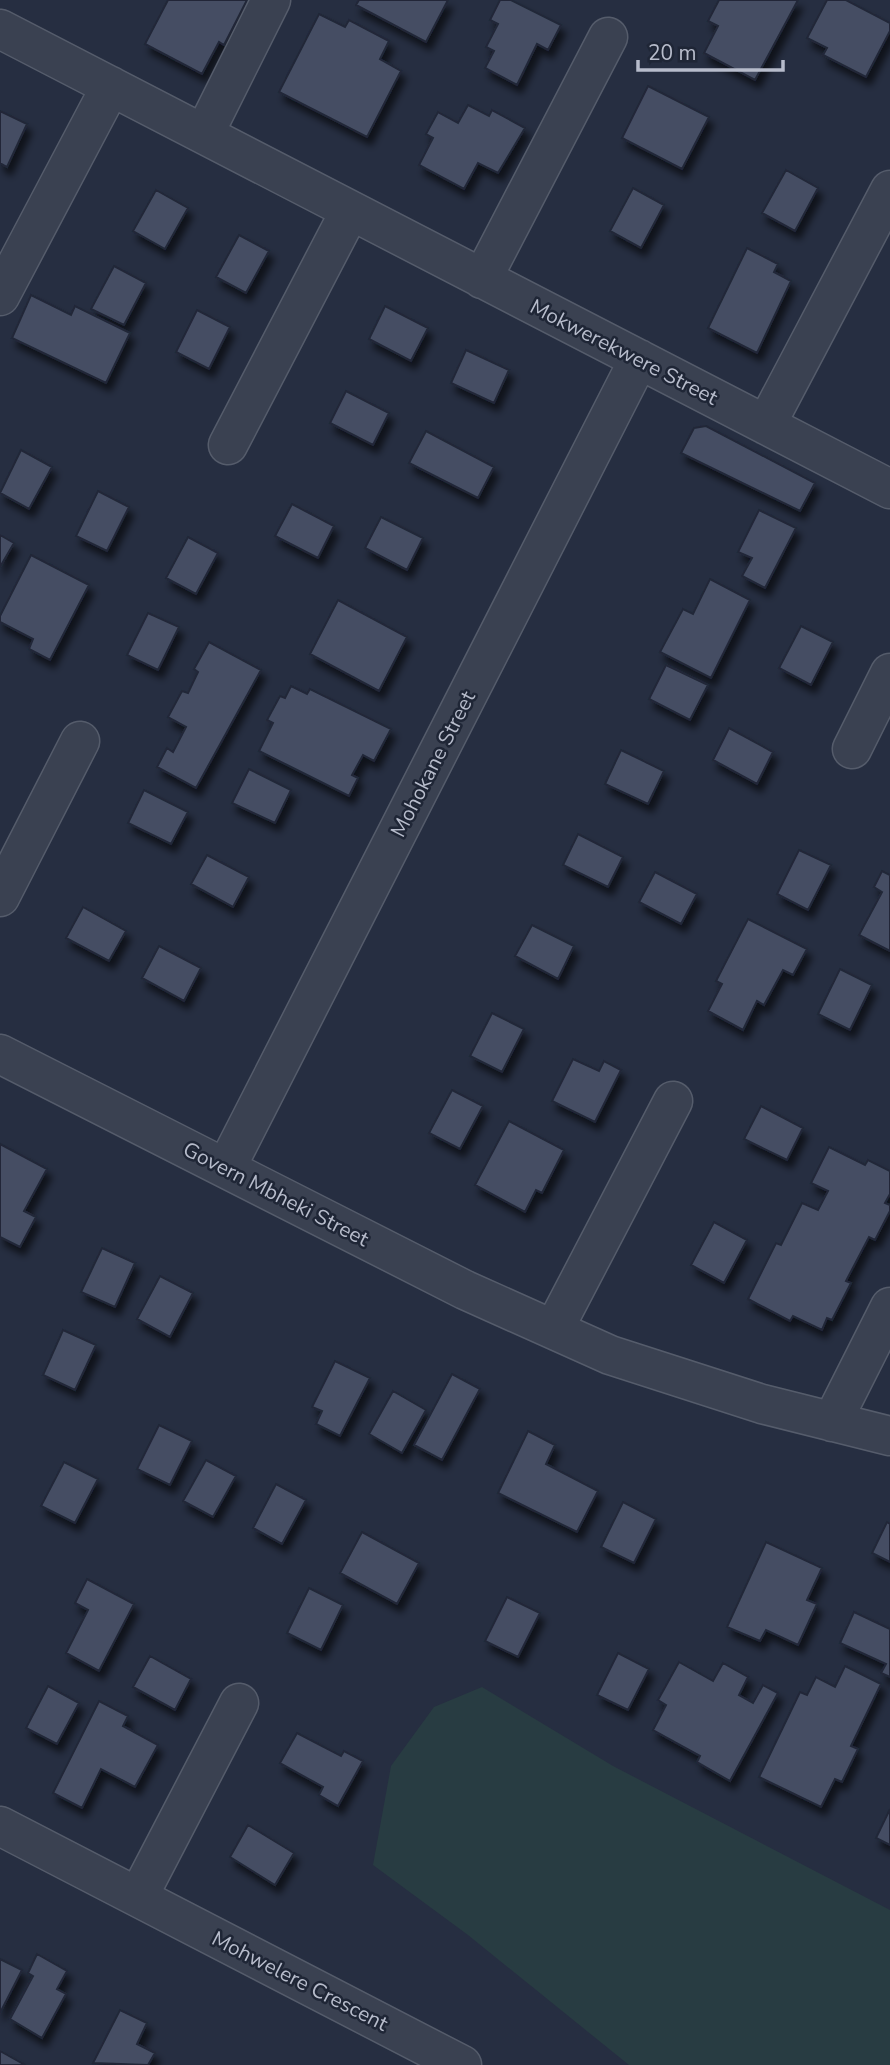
<svg xmlns="http://www.w3.org/2000/svg" width="890" height="2065" font-family="'Nunito Sans',sans-serif">
<style>
.green{fill:#283c42}
.building{fill:#454e63;stroke:#212838;stroke-width:2;filter:url(#shadow)}
.lines{fill:none;stroke-linecap:round;stroke-linejoin:round}
.minor-casing{stroke:#555c6b;stroke-width:41}
.minor{stroke:#3a4151;stroke-width:38}
.labels{text-anchor:middle;stroke-width:5;stroke-linejoin:round;paint-order:stroke}
.street-label{font-size:21px;fill:#b7bccb;stroke:#1f2636}
</style>
<defs>
<filter id="shadow"><feDropShadow dx="4.5" dy="8" stdDeviation="3.5" flood-color="#0009"/></filter>
</defs>
<rect width="100%" height="100%" fill="#262e41"/>
<!-- green -->
<path class="green" d="M 482,1687 L 613,1766 L 890,1910 L 890,2065 L 629,2065 L 468,1935 L 373,1865 L 391,1766 L 434,1707 Z"/>
<!-- building -->
<path class="building" d="M 168,0 L 247,0 L 224,45 L 219,42 L 202,74 L 145,44 Z
M 359,0 L 448,0 L 426,42 L 356,5 Z
M 500,0 L 511,0 L 561,25 L 548,50 L 537,44 L 517,85 L 485,68 L 494,51 L 486,47 L 498,24 L 490,20 Z
M 719,0 L 798,0 L 755,80 L 704,53 L 718,26 L 708,21 Z
M 827,0 L 846,0 L 890,23 L 890,31 L 866,77 L 823,55 L 827,48 L 807,38 Z
M 319,14 L 345,27 L 349,20 L 389,41 L 380,59 L 401,71 L 367,137 L 279,92 Z
M 648,86 L 709,117 L 682,169 L 622,138 Z
M 468,105 L 489,116 L 492,110 L 525,128 L 498,173 L 478,163 L 464,189 L 419,165 L 433,138 L 426,134 L 438,112 L 458,123 Z
M 0,111 L 27,124 L 7,167 L 0,163 Z
M 786,170 L 818,188 L 795,231 L 762,213 Z
M 633,188 L 664,205 L 641,248 L 610,231 Z
M 156,190 L 188,208 L 165,249 L 133,231 Z
M 239,235 L 269,251 L 246,293 L 216,277 Z
M 747,248 L 778,264 L 774,272 L 791,281 L 757,353 L 708,328 Z
M 114,266 L 146,283 L 124,325 L 91,309 Z
M 31,295 L 71,315 L 75,306 L 130,333 L 106,383 L 12,338 Z
M 385,306 L 428,328 L 411,361 L 369,339 Z
M 197,310 L 230,327 L 209,369 L 176,352 Z
M 466,350 L 509,370 L 494,403 L 451,383 Z
M 346,391 L 389,413 L 373,445 L 330,423 Z
M 706,426 L 815,483 L 800,511 L 681,453 L 694,428 Z
M 426,431 L 494,467 L 478,498 L 409,463 Z
M 21,450 L 52,467 L 29,509 L 0,493 Z
M 98,491 L 129,507 L 107,551 L 76,536 Z
M 292,504 L 334,526 L 318,558 L 275,536 Z
M 759,510 L 796,528 L 765,588 L 742,576 L 752,558 L 738,552 Z
M 381,517 L 423,538 L 407,570 L 365,548 Z
M 0,535 L 14,543 L 0,567 Z
M 188,537 L 218,553 L 196,594 L 166,578 Z
M 31,555 L 89,585 L 50,660 L 29,649 L 33,639 L 0,622 L 0,616 Z
M 710,579 L 750,600 L 711,678 L 660,652 L 683,609 L 693,614 Z
M 338,600 L 407,637 L 379,691 L 310,654 Z
M 148,613 L 179,627 L 158,670 L 127,655 Z
M 801,626 L 833,642 L 811,685 L 779,668 Z
M 209,642 L 261,670 L 196,788 L 157,767 L 167,748 L 173,752 L 186,727 L 168,717 L 182,691 L 188,693 L 198,672 L 194,669 Z
M 666,665 L 708,685 L 690,720 L 649,699 Z
M 291,686 L 307,694 L 310,689 L 391,729 L 374,761 L 363,755 L 352,775 L 358,778 L 349,796 L 259,751 L 273,723 L 267,720 L 280,696 L 285,698 Z
M 729,728 L 773,752 L 757,784 L 713,760 Z
M 621,750 L 664,771 L 648,804 L 605,784 Z
M 249,769 L 291,790 L 275,823 L 232,803 Z
M 144,790 L 188,812 L 171,844 L 128,823 Z
M 578,834 L 623,857 L 608,887 L 563,865 Z
M 799,850 L 831,865 L 808,910 L 777,894 Z
M 207,855 L 249,877 L 233,907 L 191,884 Z
M 882,871 L 890,875 L 890,951 L 859,935 L 882,892 L 874,887 Z
M 655,872 L 697,894 L 681,924 L 639,902 Z
M 83,907 L 126,931 L 109,961 L 66,938 Z
M 748,919 L 807,949 L 793,975 L 783,970 L 764,1005 L 757,1001 L 743,1030 L 708,1011 L 722,984 L 716,981 Z
M 532,925 L 574,946 L 558,979 L 515,956 Z
M 159,946 L 201,968 L 184,1001 L 142,978 Z
M 840,969 L 872,985 L 850,1030 L 818,1014 Z
M 492,1013 L 524,1029 L 502,1072 L 470,1056 Z
M 573,1059 L 599,1071 L 604,1061 L 621,1070 L 595,1122 L 552,1101 Z
M 452,1090 L 483,1106 L 460,1149 L 429,1133 Z
M 761,1106 L 803,1128 L 787,1160 L 744,1139 Z
M 509,1121 L 564,1150 L 542,1193 L 536,1190 L 525,1212 L 475,1185 Z
M 0,1144 L 47,1169 L 24,1211 L 36,1217 L 20,1247 L 0,1237 Z
M 829,1147 L 865,1165 L 868,1160 L 890,1171 L 890,1194 L 885,1203 L 890,1205 L 890,1211 L 875,1240 L 869,1237 L 846,1281 L 851,1283 L 832,1320 L 827,1318 L 822,1330 L 793,1316 L 790,1321 L 748,1299 L 776,1243 L 781,1245 L 802,1203 L 818,1210 L 828,1191 L 811,1183 Z
M 714,1222 L 747,1240 L 724,1283 L 691,1265 Z
M 102,1248 L 135,1263 L 115,1307 L 81,1292 Z
M 160,1276 L 193,1293 L 170,1337 L 137,1319 Z
M 63,1330 L 96,1345 L 75,1390 L 43,1375 Z
M 335,1361 L 370,1378 L 340,1436 L 316,1424 L 322,1411 L 312,1407 Z
M 452,1374 L 480,1389 L 442,1460 L 414,1445 Z
M 393,1391 L 426,1410 L 402,1453 L 369,1434 Z
M 159,1425 L 192,1441 L 170,1485 L 137,1469 Z
M 528,1431 L 555,1445 L 546,1464 L 598,1491 L 577,1532 L 498,1493 Z
M 206,1460 L 236,1476 L 213,1517 L 183,1501 Z
M 64,1462 L 98,1479 L 75,1523 L 41,1506 Z
M 276,1484 L 306,1500 L 282,1544 L 253,1528 Z
M 623,1502 L 656,1519 L 634,1563 L 601,1547 Z
M 887,1522 L 890,1524 L 890,1562 L 872,1553 Z
M 362,1532 L 419,1563 L 397,1604 L 340,1573 Z
M 766,1542 L 822,1568 L 807,1600 L 817,1604 L 798,1645 L 766,1630 L 760,1641 L 727,1627 Z
M 87,1579 L 134,1604 L 99,1671 L 66,1653 L 88,1610 L 75,1603 Z
M 309,1588 L 343,1605 L 321,1650 L 287,1633 Z
M 507,1597 L 540,1613 L 518,1657 L 485,1641 Z
M 854,1612 L 890,1629 L 890,1677 L 881,1673 L 886,1664 L 840,1643 Z
M 618,1653 L 649,1669 L 628,1710 L 597,1695 Z
M 150,1656 L 191,1679 L 175,1710 L 133,1687 Z
M 679,1662 L 713,1681 L 723,1663 L 748,1677 L 739,1695 L 753,1703 L 763,1685 L 778,1693 L 730,1781 L 697,1762 L 700,1756 L 653,1730 L 666,1705 L 658,1700 Z
M 845,1666 L 881,1684 L 851,1746 L 858,1749 L 842,1782 L 835,1779 L 821,1807 L 759,1777 L 800,1692 L 807,1695 L 816,1677 L 835,1687 Z
M 48,1686 L 79,1703 L 57,1744 L 26,1728 Z
M 99,1701 L 128,1716 L 123,1726 L 158,1745 L 135,1787 L 101,1769 L 82,1808 L 53,1793 Z
M 297,1733 L 341,1756 L 344,1751 L 363,1761 L 338,1806 L 319,1795 L 323,1787 L 280,1763 Z
M 890,1809 L 890,1845 L 876,1838 Z
M 248,1825 L 294,1853 L 275,1885 L 230,1857 Z
M 37,1954 L 67,1971 L 57,1989 L 66,1994 L 42,2038 L 10,2019 L 33,1976 L 28,1973 Z
M 0,1959 L 22,1970 L 0,2013 Z
M 120,2010 L 147,2023 L 137,2044 L 155,2053 L 148,2065 L 93,2063 Z
M 0,2051 L 25,2065 L 0,2065 Z"/>
<g class="lines">
<!-- minor casing -->
<g class="minor-casing">
<path id="minor" d="M 0,29 L 890,489
M 204,134 L 271,0
M 482,279 L 608,37
M 0,296 L 111,86
M 766,425 L 890,190
M 228,445 L 350,211
M 852,749 L 890,673
M 0,897 L 80,741
M 0,1054 L 465,1290 L 610,1355 L 762,1404 L 890,1436
M 226,1168 L 639,359
M 554,1329 L 673,1101
M 832,1422 L 890,1307
M 0,1826 L 462,2065
M 138,1897 L 239,1703"/>
</g>
<!-- minor -->
<use href="#minor" class="minor"/>
</g>
<g class="labels">
<!-- street labels -->
<g class="street-label">
<text transform="translate(624 352) rotate(27)" y="7">Mokwerekwere Street</text>
<text transform="translate(433 764) rotate(-63)" y="7">Mohokane Street</text>
<text transform="translate(276 1194) rotate(27)" y="7">Govern Mbheki Street</text>
<text transform="translate(300 1981) rotate(27)" y="7">Mohwelere Crescent</text>
</g>
</g>
<!-- scale -->
<path d="M638 60v10h145v-10" fill="none" stroke="#b7bccb" stroke-width="3.5"/>
<text x="648" y="60" font-size="21" fill="#b7bccb" stroke="#1f2636" stroke-width="5" paint-order="stroke">20 m</text>
</svg>
